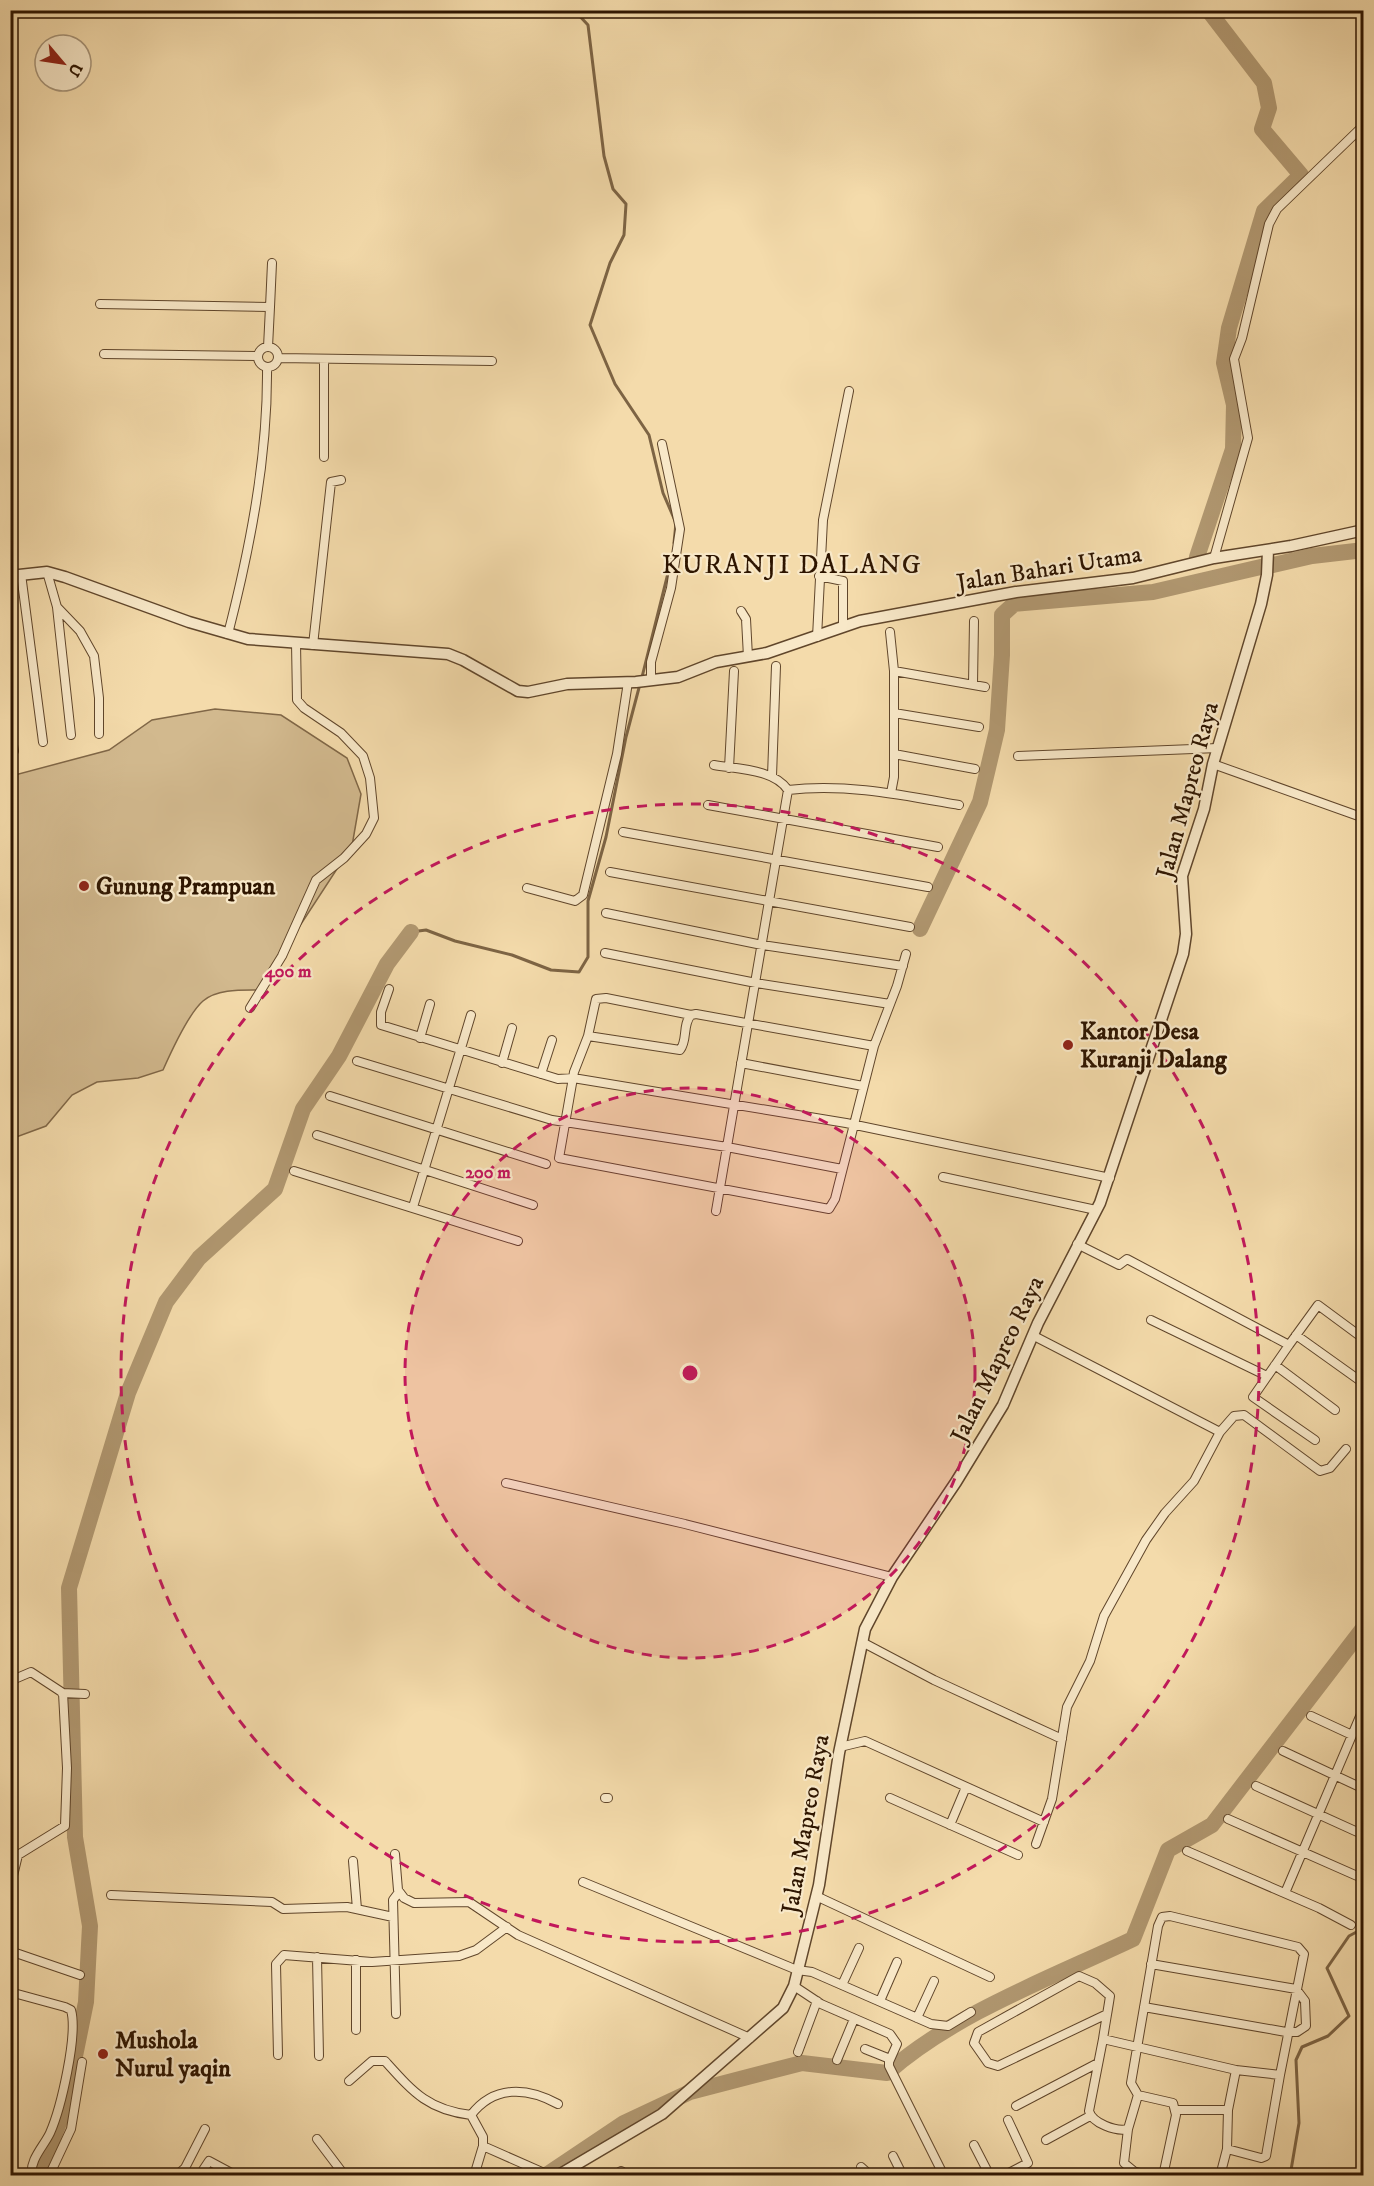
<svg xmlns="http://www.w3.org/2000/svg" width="1374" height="2186" font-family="'IM FELL DW Pica',serif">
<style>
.green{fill:#d2b98e;stroke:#806747;stroke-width:1.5}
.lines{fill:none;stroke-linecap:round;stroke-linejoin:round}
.stream{stroke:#7d6444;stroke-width:3}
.river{stroke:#b19871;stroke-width:16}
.minor-casing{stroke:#60462b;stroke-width:10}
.tertiary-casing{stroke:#60462b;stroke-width:13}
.minor{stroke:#f8e8c8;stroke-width:8}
.tertiary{stroke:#f8e8c8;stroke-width:10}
.ring{fill:none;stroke:#c2185b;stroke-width:3;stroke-dasharray:10 8}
.poi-dot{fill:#8f2418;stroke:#f8e8c8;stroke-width:2}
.labels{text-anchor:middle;stroke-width:4.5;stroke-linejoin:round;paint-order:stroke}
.street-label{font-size:24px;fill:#2e1500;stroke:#f8e8c8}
.poi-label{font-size:24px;font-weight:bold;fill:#2e1500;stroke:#f8e8c8;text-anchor:start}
.quarter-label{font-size:27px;letter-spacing:1.5px;fill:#2e1500;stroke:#f8e8c8}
.centre{fill:#c2185b;stroke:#f8e8c8;stroke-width:3}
.ring-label{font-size:18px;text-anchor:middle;font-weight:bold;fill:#c2185b;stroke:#f8e8c8;stroke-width:4.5;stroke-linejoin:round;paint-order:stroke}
</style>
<rect width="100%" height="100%" fill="#f4dbab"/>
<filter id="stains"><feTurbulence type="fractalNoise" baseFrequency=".00333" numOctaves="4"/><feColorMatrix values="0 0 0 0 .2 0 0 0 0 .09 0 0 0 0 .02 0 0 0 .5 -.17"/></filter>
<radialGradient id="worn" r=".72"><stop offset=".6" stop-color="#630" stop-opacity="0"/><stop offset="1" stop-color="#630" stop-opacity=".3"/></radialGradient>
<!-- green -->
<path class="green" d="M 215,709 L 281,715 L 347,758 L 361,794 L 352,846 L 258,990 C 241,990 217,989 203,1001 C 188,1014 171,1052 163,1070 L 138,1078 L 97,1082 L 72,1095 L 46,1126 L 11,1139 L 11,776 L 109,750 L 152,720 Z"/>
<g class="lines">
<!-- stream -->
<path class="stream" d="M 574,10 L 588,25 L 604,156 L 613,189 L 626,204 L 624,235 L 610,263 L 590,325 L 615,384 L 649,435 L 663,493 L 676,523 L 674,543
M 642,677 L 671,561
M 411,932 L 426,930 L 455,941 L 512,955 L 551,970 L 579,972 L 588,957 L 588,901 L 606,837 L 626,737 L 640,684
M 1290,2176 L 1299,2123 L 1296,2060 L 1302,2047 L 1328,2036 L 1349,2016 L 1327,1968 L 1349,1936 L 1364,1928"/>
<!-- river -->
<path class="river" d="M 1197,557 L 1233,449 L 1234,405 L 1224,363 L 1229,328 L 1264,211 L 1301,175 L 1262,129 L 1269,108 L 1264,83 L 1208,10
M 1273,565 L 1312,556 L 1364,550
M 920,929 L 980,802 L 997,730 L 1002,655 L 1002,615 L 1014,604 L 1153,592 L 1265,566
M 38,2176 L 64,2110 L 86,2002 L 90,1926 L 75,1837 L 69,1588 L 128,1393 L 166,1302 L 199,1258 L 275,1189 L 303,1109 L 339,1056 L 387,964 L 411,932
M 545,2176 L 624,2123 L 690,2092 L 802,2063 L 887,2073 C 953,2014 1053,1977 1133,1939 L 1168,1850 L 1212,1825 L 1364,1627"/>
<!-- minor casing -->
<g class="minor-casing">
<path id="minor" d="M 100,304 L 270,307 L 268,347
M 270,307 L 272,263
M258 357a10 10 0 1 1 20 0a10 10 0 1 1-20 0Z
M 104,354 L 258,356
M 278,358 L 492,361
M 324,457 L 324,359
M 1214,558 L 1248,438 L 1234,359 L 1242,338 L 1269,224 L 1277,209 L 1364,125
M 47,572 L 57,607 L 80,631 L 94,656 L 99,698 L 99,734
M 21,574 L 43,742
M 819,576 L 843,581 L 843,626
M 57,607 L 71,735
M 741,611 L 746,619 L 748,657
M 890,632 L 894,671 L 894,777 L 891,793
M 228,634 C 250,548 268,457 267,367
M 817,637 L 823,520 L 849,391
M 313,645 L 331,482 L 341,480
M 894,671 L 985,687
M 651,681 L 651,662 L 671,588 L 680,529 L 662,444
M 973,684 L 974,621
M 894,713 L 979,727
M 10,727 L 14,751
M 894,754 L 975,769
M 1018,756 L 1218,748
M 1213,764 L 1364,818
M 714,765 C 737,769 774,769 788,790
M 729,768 L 734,671
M 772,776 L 776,666
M 708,805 L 938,847
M 623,832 L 928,887
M 610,872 L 910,927
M 527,888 L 575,901 L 583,895 L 617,754 L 628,682
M 606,913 L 762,945 L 903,966
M 605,953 L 756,983 L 890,1004
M 389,989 L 381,1012 L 381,1025 L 558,1079 L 573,1078 L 846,1123 L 1110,1178
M 250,1008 L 282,956 L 316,880 L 344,858 L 366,834 L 374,818 L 370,778 L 363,756 L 341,733 L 304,708 L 297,700 L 296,643
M 691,1015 L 606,998 L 596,999 L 588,1036 L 574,1072 L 559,1158 L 829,1209 L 835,1199 L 874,1046 L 897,986 L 906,954
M 588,1036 L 680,1050 C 688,1040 682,1025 691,1015 L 696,1014 L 874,1046
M 420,1038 L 430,1004
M 357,1061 L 552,1120 L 727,1147 L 842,1169
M 502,1063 L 512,1028
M 741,1063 L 863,1086
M 541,1074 L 552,1040
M 330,1096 L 546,1164
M 317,1135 L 533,1205
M 294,1171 L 518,1241
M 943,1177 L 1096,1210
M 413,1207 L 471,1015
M 716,1211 L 788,790 C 845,783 902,795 959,805
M 1077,1244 L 1119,1265 L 1127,1259 L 1289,1345 L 1253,1397 L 1315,1440
M 1151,1320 L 1267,1376
M 1296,1335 L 1359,1380
M 1034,1336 L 1220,1432
M 1289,1345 L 1318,1305 L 1364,1339
M 1275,1365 L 1335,1410
M 506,1483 L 685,1524 L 892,1577
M 862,1642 L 934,1680 L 1062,1739
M 10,1681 L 31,1672 L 63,1693 L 67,1768 L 65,1826 L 18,1855 L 10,1888
M 62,1693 L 85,1694
M 1311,1716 L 1352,1735
M 840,1747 L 865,1741 L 1044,1822
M 1283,1751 L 1364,1789
M 1256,1786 L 1364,1835
M 605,1798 L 608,1798
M 890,1798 L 1018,1855
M 1228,1819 L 1364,1879
M 950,1825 L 966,1787
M 1036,1844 L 1052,1799 L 1067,1707 L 1090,1661 L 1104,1616 L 1146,1540 L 1165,1513 L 1194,1481 L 1220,1432 L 1234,1416 L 1244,1415 L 1320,1471 L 1330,1468 L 1346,1449
M 1187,1851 L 1319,1908 L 1351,1925
M 395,1854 L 398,1890 L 404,1898 L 414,1903 L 469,1902 L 518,1935 L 750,2038
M 353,1861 L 357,1909
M 583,1882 L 797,1970 L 812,1972 L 931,2024 L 948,2026 L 971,2012
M 1285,1893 L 1364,1707
M 111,1895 L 272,1902 L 283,1909 L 347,1907 L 393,1917
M 816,1896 L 990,1977
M 10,1951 L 80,1975
M 317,1957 L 319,2056
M 842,1985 L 859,1948
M 794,1986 L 821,2004 L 890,2034 L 897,2044 L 889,2062 L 889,2066 L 944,2176
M 10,1992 L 65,2007 L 71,2010 C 78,2035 61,2108 50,2133 C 44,2146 29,2160 32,2176
M 880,2001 L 897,1962
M 1144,2007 L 1286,2032 L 1297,2032 L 1306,2026 L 1305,2001 L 1296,1989 L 1151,1964
M 396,2014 L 393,1900 L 399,1892
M 1107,2014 L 998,2066 L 988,2063 L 974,2043 L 978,2032 L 1079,1976 L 1095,1983 L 1110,1996 C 1108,2010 1105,2025 1103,2039 L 1236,2070
M 917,2018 L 934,1981
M 356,2030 L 356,1960
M 1103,2039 L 1089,2111 C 1092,2123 1116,2132 1128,2129
M 865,2049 L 890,2059
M 798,2052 L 817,2001
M 278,2055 L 276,1964 L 284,1955 L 372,1962 L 459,1956 L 476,1950 L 507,1927
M 837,2060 L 854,2019
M 349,2081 L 372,2061 L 385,2061 C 413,2092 428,2110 471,2115 L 483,2137 L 483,2146
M 1138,2095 L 1128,2129 L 1124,2163 L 1135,2172 L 1153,2176
M 1016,2106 L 1098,2063
M 471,2115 C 494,2085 527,2087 558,2104
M 317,2139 L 345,2176
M 1046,2140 L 1090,2116
M 974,2145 L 990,2176
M 1227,2149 L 1261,2158 L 1266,2156 L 1280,2075
M 893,2156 L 903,2176
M 861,2167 L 871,2176
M 49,2176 L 71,2129 L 82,2062
M 176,2176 L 185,2168 L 205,2129
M 207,2176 L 203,2170 L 209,2161 L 237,2176
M 474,2176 L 483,2146 L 551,2176
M 612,2176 L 621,2171 L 629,2176
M 890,2176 L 900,2170
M 1003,2176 L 1028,2163 L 1008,2120
M 1163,2176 L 1176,2115 L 1173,2103 L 1138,2095 L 1131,2083 L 1158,1926 L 1162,1917 L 1170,1916 L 1298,1947 L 1304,1954 L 1280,2075 L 1236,2070 L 1228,2110 L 1175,2110
M 1220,2176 L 1227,2149 L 1228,2110"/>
</g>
<!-- tertiary casing -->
<g class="tertiary-casing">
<path id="tertiary" d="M 10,576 L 47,572 L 65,577 L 189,622 L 248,639 L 448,654 L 463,660 L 518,691 L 528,692 L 567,684 L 636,682 L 678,677 L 716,662 L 767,653 L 860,621 L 1016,592 L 1133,578 L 1214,558 L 1291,546 L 1364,530
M 557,2176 L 662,2114 L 783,2008 L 794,1986 L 819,1885 L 839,1753 L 865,1629 L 892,1577 L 956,1482 L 1003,1405 L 1038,1323 L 1100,1203 L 1183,954 L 1186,934 L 1182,876 L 1204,809 L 1213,764 L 1261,604 L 1267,575 L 1268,550"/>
</g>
<!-- minor -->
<use href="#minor" class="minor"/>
<!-- tertiary -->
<use href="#tertiary" class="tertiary"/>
</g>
<!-- distance rings -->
<circle cx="690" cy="1373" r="285" fill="#c2185b" fill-opacity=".12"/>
<g class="ring">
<circle cx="690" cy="1373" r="285"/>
<circle cx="690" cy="1373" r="569"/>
</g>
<!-- markers -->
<g class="poi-dot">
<circle cx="84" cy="886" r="6"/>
<circle cx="1068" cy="1045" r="6"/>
<circle cx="103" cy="2054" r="6"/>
</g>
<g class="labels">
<!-- street labels -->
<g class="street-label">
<text transform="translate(1049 568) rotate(-9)" y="8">Jalan Bahari Utama</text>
<text transform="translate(1187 790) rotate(-75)" y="8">Jalan Mapreo Raya</text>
<text transform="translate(997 1359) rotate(-64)" y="8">Jalan Mapreo Raya</text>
<text transform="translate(805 1824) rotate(-80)" y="8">Jalan Mapreo Raya</text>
</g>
<!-- poi labels -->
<g class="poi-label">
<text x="96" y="894">Gunung Prampuan</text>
<text x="1080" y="1039">Kantor Desa<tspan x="1080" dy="28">Kuranji Dalang</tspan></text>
<text x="115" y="2048">Mushola<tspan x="115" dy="28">Nurul yaqin</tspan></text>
</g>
<!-- quarter labels -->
<g class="quarter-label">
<text x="792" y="573">KURANJI DALANG</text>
</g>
</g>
<circle cx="690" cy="1373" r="9" class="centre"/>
<g class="ring-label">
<text x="288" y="977">400 m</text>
<text x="488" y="1178">200 m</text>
</g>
<!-- margin -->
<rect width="1374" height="2186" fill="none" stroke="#f4dbab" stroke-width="36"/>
<rect x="12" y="12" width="1350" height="2162" fill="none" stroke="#2e1500" stroke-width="3"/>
<rect x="18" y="18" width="1338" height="2150" fill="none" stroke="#2e1500" stroke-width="1.5"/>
<!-- north arrow -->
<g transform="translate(63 63) rotate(119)"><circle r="28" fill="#f8e8c8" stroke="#a79478" stroke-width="1.5"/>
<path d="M0-4.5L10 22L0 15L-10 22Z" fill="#8f2418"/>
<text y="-9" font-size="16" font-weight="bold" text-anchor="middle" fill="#2e1500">U</text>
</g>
<rect width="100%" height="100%" filter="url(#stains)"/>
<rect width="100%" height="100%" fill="url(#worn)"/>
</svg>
